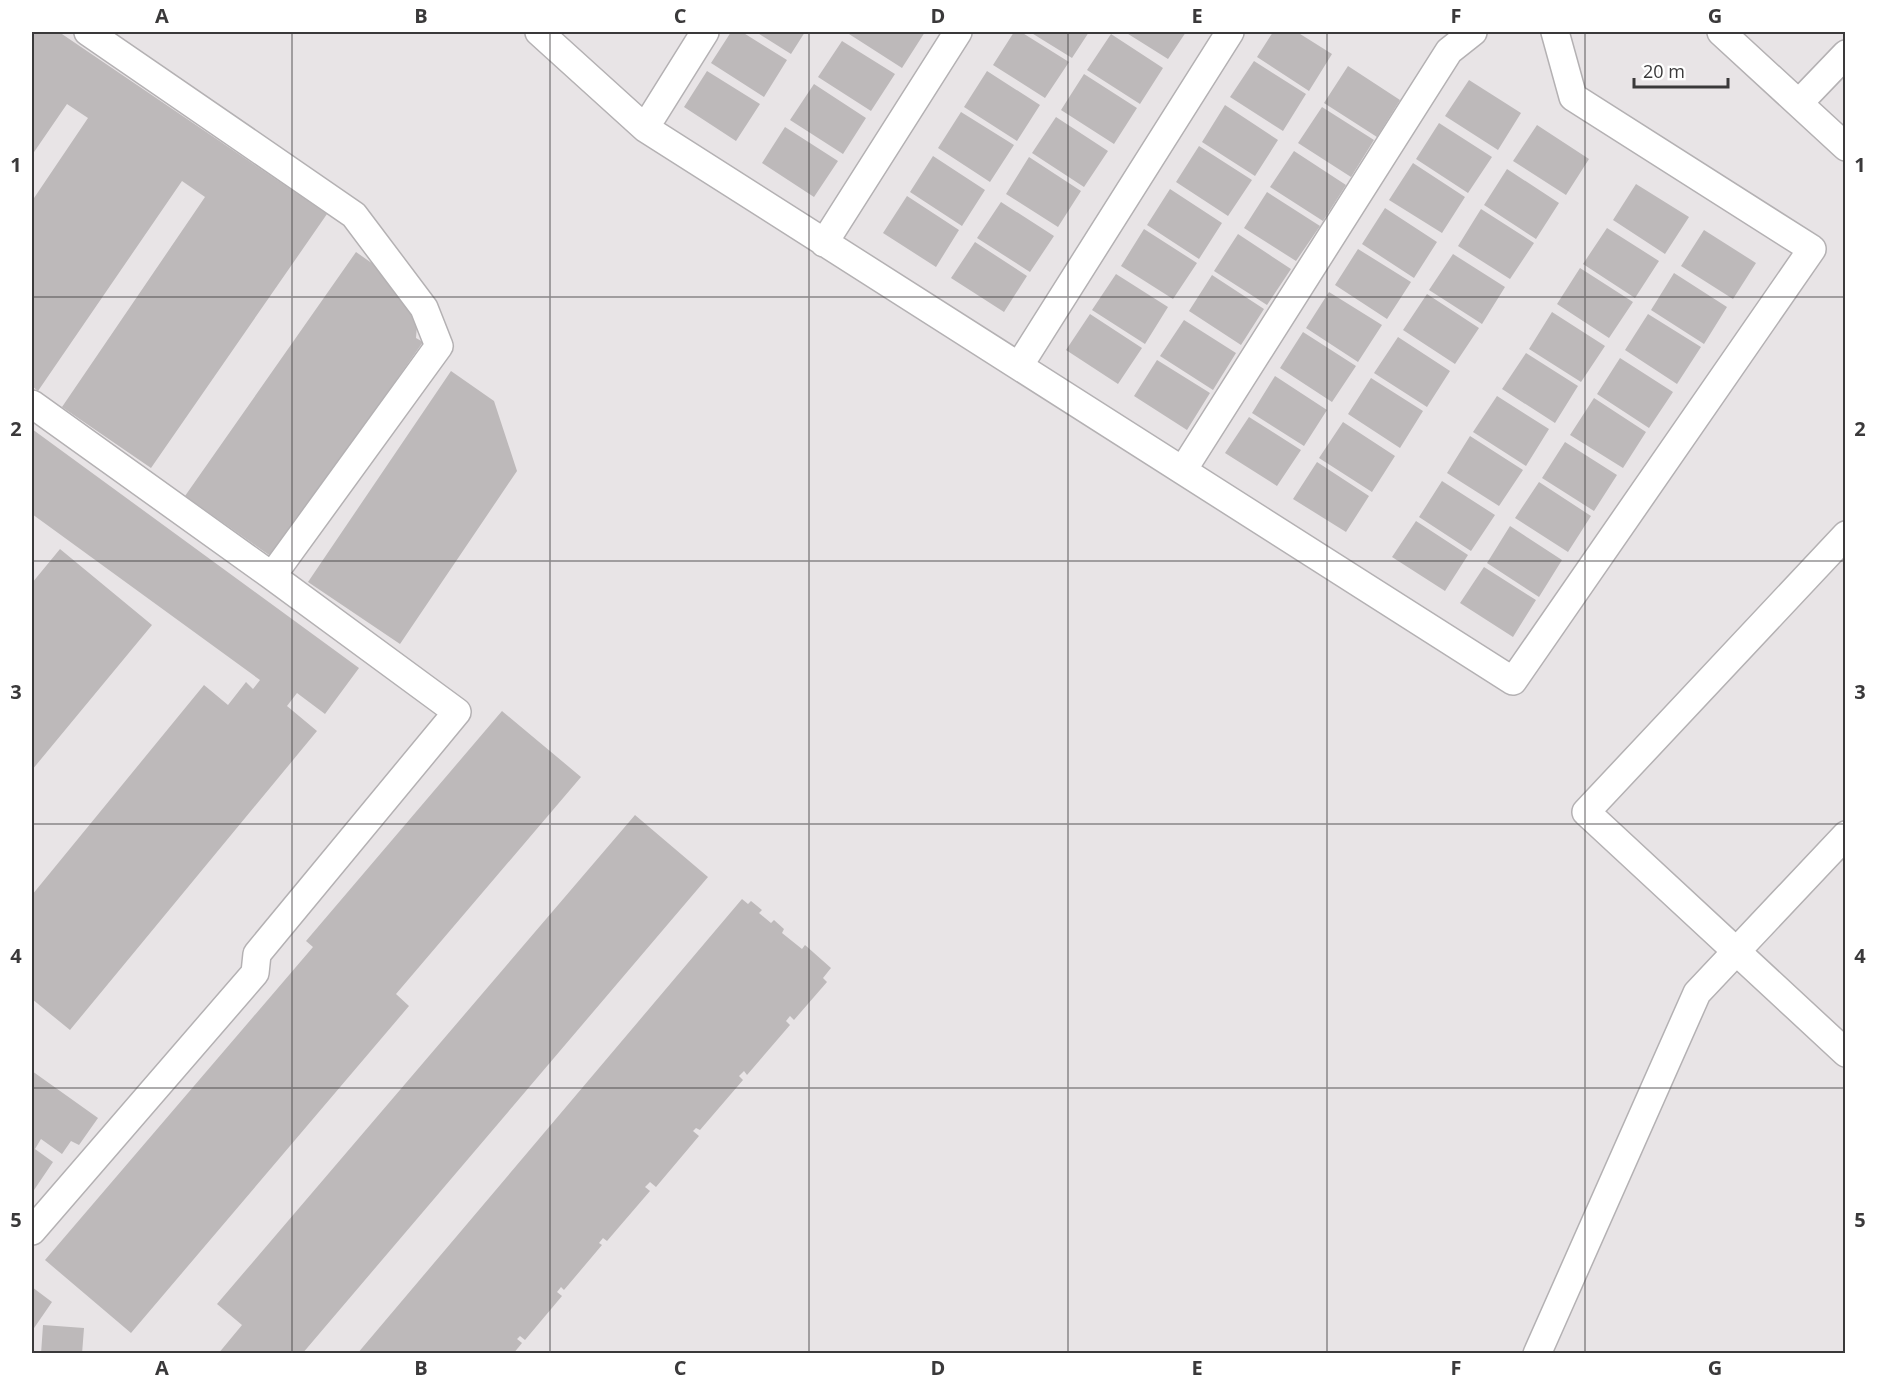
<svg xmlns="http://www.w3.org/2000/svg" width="1877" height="1385" font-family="'Open Sans',sans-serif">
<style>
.building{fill:#bdb9ba}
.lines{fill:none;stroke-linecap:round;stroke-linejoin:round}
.street-casing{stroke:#b4b1b3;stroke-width:30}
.street{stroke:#fff;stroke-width:27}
.grid{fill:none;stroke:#3a393a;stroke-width:1.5;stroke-opacity:0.55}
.neatline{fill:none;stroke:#3a393a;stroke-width:2}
.grid-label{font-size:20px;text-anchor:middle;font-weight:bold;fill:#3a393a}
</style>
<rect width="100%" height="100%" fill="#e8e4e6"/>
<!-- building -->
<path class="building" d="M 32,32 L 59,32 L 327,214 L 151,468 L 62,407 L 205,197 L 182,181 L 38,391 L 32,386 L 32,201 L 88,118 L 67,104 L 32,155 Z
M 731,32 L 742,32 L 787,60 L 764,97 L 711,63 Z
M 756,32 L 805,32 L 791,54 Z
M 851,32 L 925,32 L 902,68 L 849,34 Z
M 1014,32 L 1021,32 L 1069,62 L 1045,98 L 993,65 Z
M 1030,32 L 1089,32 L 1072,58 Z
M 1125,32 L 1186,32 L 1168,59 Z
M 1273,32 L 1297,32 L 1332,54 L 1309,91 L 1257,57 Z
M 1111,34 L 1163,68 L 1140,104 L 1087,70 Z
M 842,41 L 895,74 L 871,111 L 818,77 Z
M 1254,61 L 1306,94 L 1283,131 L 1230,97 Z
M 1348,66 L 1400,100 L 1377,137 L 1324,103 Z
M 707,71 L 760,104 L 736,141 L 684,107 Z
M 987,71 L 1040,105 L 1017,141 L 964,107 Z
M 1084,74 L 1137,108 L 1114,144 L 1061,110 Z
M 1469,80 L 1521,113 L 1498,150 L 1445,116 Z
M 814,84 L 866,118 L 843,154 L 790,120 Z
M 1225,105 L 1278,140 L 1255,176 L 1202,142 Z
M 1322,107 L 1374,140 L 1351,177 L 1298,143 Z
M 961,112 L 1014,145 L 990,182 L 938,148 Z
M 1056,117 L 1108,151 L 1084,187 L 1032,153 Z
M 1439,123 L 1492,157 L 1468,193 L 1416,159 Z
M 1537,125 L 1589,159 L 1566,195 L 1513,161 Z
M 785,127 L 838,161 L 814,197 L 762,163 Z
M 1199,146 L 1252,180 L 1228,216 L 1176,182 Z
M 1294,151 L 1346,185 L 1323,221 L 1270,187 Z
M 933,156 L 985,190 L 962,226 L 910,192 Z
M 1029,157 L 1081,191 L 1058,227 L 1006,194 Z
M 1413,163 L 1465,197 L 1442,233 L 1389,200 Z
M 1507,169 L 1559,203 L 1536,239 L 1484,205 Z
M 1636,184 L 1689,217 L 1665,254 L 1613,220 Z
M 1170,189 L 1222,223 L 1199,259 L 1147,225 Z
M 1267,192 L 1320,226 L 1296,261 L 1244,228 Z
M 907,196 L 959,230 L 936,267 L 883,233 Z
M 1001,202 L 1054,236 L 1030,272 L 977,238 Z
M 1385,208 L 1437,242 L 1414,278 L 1362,244 Z
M 1481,209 L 1534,243 L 1510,279 L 1458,246 Z
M 1607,228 L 1659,261 L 1635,298 L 1583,264 Z
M 1144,229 L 1197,263 L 1173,299 L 1121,266 Z
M 1704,230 L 1756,263 L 1733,299 L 1681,266 Z
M 1238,234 L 1291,269 L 1267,305 L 1214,271 Z
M 975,242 L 1027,276 L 1004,312 L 951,278 Z
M 1358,249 L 1411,282 L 1387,319 L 1335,285 Z
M 356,252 L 403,285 L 418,312 L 416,338 L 423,342 L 272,557 L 185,496 Z
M 1453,254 L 1505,287 L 1482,324 L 1429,290 Z
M 1580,268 L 1633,302 L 1609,338 L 1557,304 Z
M 1674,273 L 1727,307 L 1704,344 L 1651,310 Z
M 1116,274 L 1168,307 L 1145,344 L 1092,310 Z
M 1212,275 L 1264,309 L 1241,345 L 1189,311 Z
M 1329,292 L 1382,325 L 1358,362 L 1306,328 Z
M 1427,294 L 1479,328 L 1455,364 L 1403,330 Z
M 1552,312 L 1605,346 L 1581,382 L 1529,349 Z
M 1090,314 L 1142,348 L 1118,384 L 1066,350 Z
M 1648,314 L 1701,347 L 1677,384 L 1625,350 Z
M 1184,320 L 1236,353 L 1213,390 L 1160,356 Z
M 1303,332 L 1356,366 L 1332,402 L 1280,368 Z
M 1398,337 L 1450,371 L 1427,407 L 1374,373 Z
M 1526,353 L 1578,386 L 1555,423 L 1502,389 Z
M 1620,358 L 1673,392 L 1649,428 L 1597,394 Z
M 1157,360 L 1210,393 L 1187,430 L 1134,396 Z
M 451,371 L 494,401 L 517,471 L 400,644 L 308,582 Z
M 1275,376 L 1327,410 L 1304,446 L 1252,413 Z
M 1371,378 L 1423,411 L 1400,448 L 1348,414 Z
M 1497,396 L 1549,429 L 1526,466 L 1473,432 Z
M 1594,398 L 1646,432 L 1623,468 L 1570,435 Z
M 1249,417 L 1301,450 L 1277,486 L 1225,453 Z
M 1343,422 L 1395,456 L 1372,492 L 1319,458 Z
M 32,429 L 359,668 L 325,714 L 297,693 L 287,706 L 317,731 L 70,1030 L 32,999 L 32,895 L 204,685 L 228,705 L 246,682 L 253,689 L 260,680 L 32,514 Z
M 1470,436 L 1523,470 L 1499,506 L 1447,473 Z
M 1565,442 L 1617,475 L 1594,511 L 1542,478 Z
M 1317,462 L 1369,496 L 1346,532 L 1293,499 Z
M 1442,481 L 1495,515 L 1471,551 L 1419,517 Z
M 1539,482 L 1591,516 L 1568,552 L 1515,518 Z
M 1416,521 L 1468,555 L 1445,591 L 1392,557 Z
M 1510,526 L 1562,560 L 1539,597 L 1487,563 Z
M 60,549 L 152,625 L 32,770 L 32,583 Z
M 1484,567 L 1536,600 L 1513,637 L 1460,603 Z
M 502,711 L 581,777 L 396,994 L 409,1006 L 131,1333 L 45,1260 L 313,947 L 306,941 Z
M 635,815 L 708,877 L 302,1354 L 218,1354 L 242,1325 L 217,1304 Z
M 742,899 L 748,904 L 751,901 L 762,910 L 759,913 L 771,923 L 774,920 L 784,929 L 782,933 L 802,949 L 805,945 L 831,968 L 823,978 L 827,982 L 794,1020 L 790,1016 L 786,1021 L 790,1025 L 747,1075 L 744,1071 L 739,1076 L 743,1080 L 700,1130 L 696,1128 L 693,1131 L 699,1136 L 656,1187 L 650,1182 L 645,1187 L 650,1191 L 607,1241 L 603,1238 L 599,1243 L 602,1245 L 564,1290 L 561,1287 L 557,1292 L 562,1296 L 525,1340 L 520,1336 L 517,1339 L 522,1343 L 513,1354 L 357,1354 Z
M 32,1071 L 98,1118 L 79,1145 L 71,1141 L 62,1154 L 41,1139 L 35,1149 L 53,1162 L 32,1193 Z
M 32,1287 L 52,1302 L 32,1331 Z
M 43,1325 L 84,1328 L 82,1354 L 41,1354 Z"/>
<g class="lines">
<!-- street casing -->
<g class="street-casing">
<path id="street" d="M 88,32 L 354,215 L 424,308 L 439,346 L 272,576
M 539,32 L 645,128 L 1513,681 L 1812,249 L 1573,97 L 1555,32
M 1721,32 L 1846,147
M 1799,103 L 1846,54
M 645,128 L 705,32
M 824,243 L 958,32
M 1019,366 L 1230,32
M 32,404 L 272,576 L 457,712 L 257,954 L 255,973 L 32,1231
M 1183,470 L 1449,51 L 1473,32
M 1846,535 L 1586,812 L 1846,1053
M 1537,1354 L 1697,993 L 1846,835"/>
</g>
<!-- street -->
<use href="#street" class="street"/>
</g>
<!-- grid -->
<path class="grid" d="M 292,32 L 292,1354M 550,32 L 550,1354M 809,32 L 809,1354M 1068,32 L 1068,1354M 1327,32 L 1327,1354M 1585,32 L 1585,1354M 32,297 L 1846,297M 32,561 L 1846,561M 32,824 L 1846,824M 32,1088 L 1846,1088"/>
<!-- border -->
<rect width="1877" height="1385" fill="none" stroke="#ffffff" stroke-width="66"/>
<!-- scale -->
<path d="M1634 78v9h94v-9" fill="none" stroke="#3a393a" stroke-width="3"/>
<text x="1643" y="78" font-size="18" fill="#3a393a" stroke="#ffffff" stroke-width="4.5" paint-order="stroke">20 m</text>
<rect x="33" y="33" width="1811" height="1319" class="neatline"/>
<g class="grid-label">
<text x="162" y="23">A</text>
<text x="421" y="23">B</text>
<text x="680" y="23">C</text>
<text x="938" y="23">D</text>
<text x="1197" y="23">E</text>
<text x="1456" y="23">F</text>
<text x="1715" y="23">G</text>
<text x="16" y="172">1</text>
<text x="1860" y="172">1</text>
<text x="16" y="436">2</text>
<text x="1860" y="436">2</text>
<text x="16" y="699">3</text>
<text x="1860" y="699">3</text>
<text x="16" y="963">4</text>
<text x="1860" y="963">4</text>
<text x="16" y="1227">5</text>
<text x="1860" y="1227">5</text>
<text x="162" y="1375">A</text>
<text x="421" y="1375">B</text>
<text x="680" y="1375">C</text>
<text x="938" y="1375">D</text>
<text x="1197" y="1375">E</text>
<text x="1456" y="1375">F</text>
<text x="1715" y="1375">G</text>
</g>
</svg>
